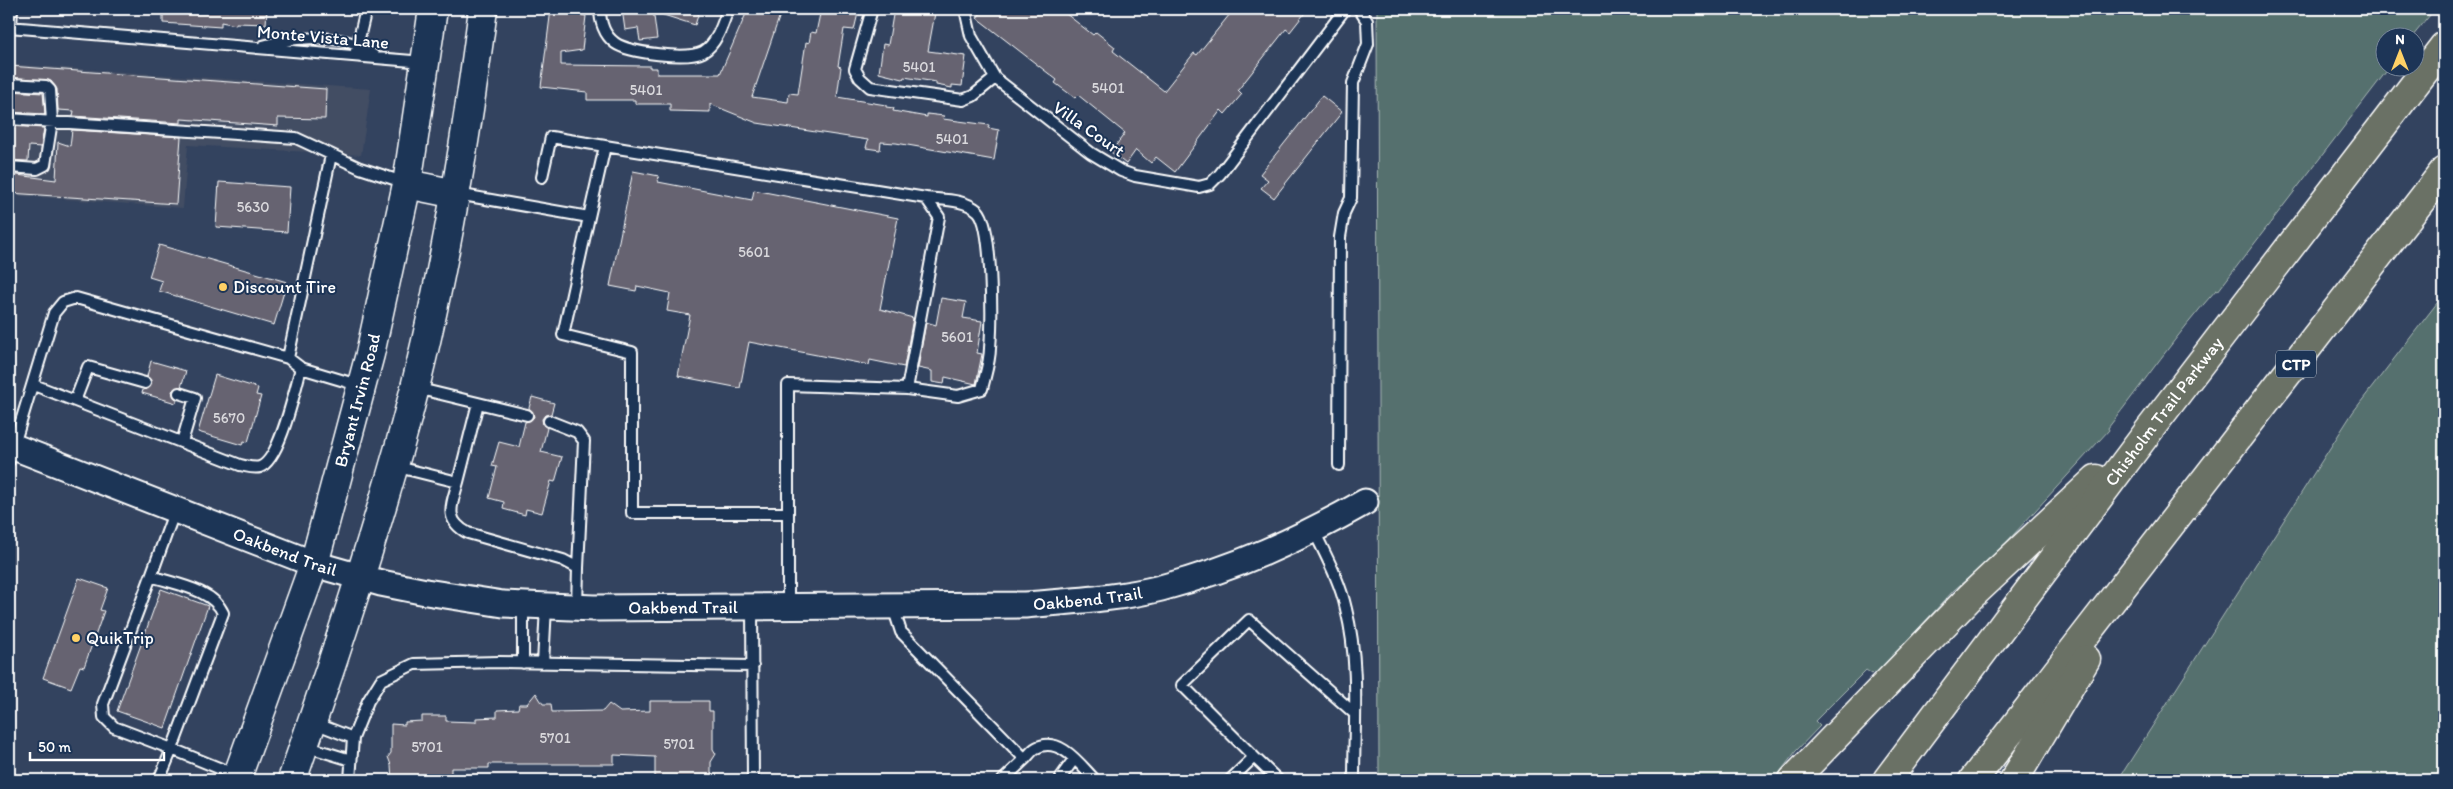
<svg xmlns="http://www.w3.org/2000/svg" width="2453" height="789" font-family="Itim,sans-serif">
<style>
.built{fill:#424d64}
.green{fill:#54706e;stroke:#aab8b6}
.building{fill:#666471;stroke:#fff}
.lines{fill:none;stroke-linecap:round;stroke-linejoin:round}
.service-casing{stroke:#fff;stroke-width:14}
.tertiary-casing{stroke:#fff;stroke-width:29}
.secondary-casing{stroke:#fff;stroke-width:31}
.motorway-casing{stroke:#fff;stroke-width:31}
.service{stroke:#1d3557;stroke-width:10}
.tertiary{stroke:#1d3557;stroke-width:25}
.secondary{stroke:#1d3557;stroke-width:28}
.motorway{stroke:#6b7165;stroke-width:28}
.poi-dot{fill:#ffd166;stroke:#1d3557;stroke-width:2}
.labels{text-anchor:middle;stroke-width:4;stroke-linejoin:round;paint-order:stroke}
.number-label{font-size:15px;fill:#d9d8dc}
.shield{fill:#1d3557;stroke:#bbc2cd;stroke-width:1}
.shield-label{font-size:16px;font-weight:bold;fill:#fff}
.street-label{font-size:18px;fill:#fff;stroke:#1d3557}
.poi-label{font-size:18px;fill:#fff;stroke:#1d3557;text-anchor:start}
</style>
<rect width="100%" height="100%" fill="#33435f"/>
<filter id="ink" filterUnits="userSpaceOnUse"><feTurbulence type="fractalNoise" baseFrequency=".02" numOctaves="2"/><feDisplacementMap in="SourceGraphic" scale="10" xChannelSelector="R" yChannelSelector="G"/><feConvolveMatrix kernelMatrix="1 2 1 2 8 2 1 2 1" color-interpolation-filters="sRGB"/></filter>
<g filter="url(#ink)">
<!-- built -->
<path class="built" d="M 9,64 L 371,89 L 361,155 L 188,145 L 183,208 L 9,195 Z"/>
<!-- green -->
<path class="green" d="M 1377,9 L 2435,9 L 2412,37 L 2386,38 L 2386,68 L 2389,68 L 2218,291 L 2216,290 C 2177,334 2144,382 2108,428 L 2109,430 L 1993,557 L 1954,590 L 1877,674 L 1874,672 L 1872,674 L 1866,670 L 1815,721 L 1820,726 L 1796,751 L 1774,780 L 1379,780 Z
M 2444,294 L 2444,780 L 2118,780 L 2353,412 Z"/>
<!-- building -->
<path class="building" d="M 163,9 L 267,9 L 266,24 L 236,23 L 236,25 L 221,22 L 221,27 L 163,23 Z
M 551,9 L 583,9 L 582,15 L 586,16 L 582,50 L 561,53 L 561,65 L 650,66 L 650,68 L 657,68 L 657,74 L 720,74 L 748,9 L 782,9 L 752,97 L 788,102 L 789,93 L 798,94 L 806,42 L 809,43 L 811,32 L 816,33 L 821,9 L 859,9 L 854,30 L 844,29 L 838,66 L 841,67 L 837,97 L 886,105 L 886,107 L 894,108 L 893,111 L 927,117 L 927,114 L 944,116 L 943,119 L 989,125 L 988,128 L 999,130 L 994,160 L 896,143 L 881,142 L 880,150 L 866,148 L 868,140 L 757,123 L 710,104 L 710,112 L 670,111 L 670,104 L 635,104 L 635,100 L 587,100 L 587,92 L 541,87 Z
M 622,9 L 653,9 L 657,39 L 640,41 L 638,28 L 625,30 Z
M 654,9 L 700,9 L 695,25 L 654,12 Z
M 894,9 L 928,9 L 928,12 L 935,13 L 928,51 L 966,56 L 962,86 L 952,85 L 952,88 L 936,85 L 936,82 L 904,77 L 903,79 L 879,73 L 883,44 L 888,45 Z
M 984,9 L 1060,9 L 1093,35 L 1096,32 L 1115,47 L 1113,51 L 1164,91 L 1194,53 L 1197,55 L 1234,9 L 1308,9 L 1290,32 L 1286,29 L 1238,90 L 1242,94 L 1225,114 L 1221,110 L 1175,172 L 1156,157 L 1151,163 L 1136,150 L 1126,164 L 1111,152 L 1125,133 L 1078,95 L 1075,98 L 1055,83 L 1057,80 L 977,18 Z
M 9,66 L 326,89 L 325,119 L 278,118 L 278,126 L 181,119 L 181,123 L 73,116 L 74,111 L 58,110 L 57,89 L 51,81 L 9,77 Z
M 9,91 L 43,93 L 45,114 L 9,112 Z
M 1322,96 L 1342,112 L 1274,198 L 1261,188 L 1268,180 L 1260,174 Z
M 9,126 L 44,128 L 41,147 L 29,146 L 28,161 L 9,160 Z
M 72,130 L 181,137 L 176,204 L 9,193 L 9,174 L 56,180 L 58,142 L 70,146 Z
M 633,171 L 659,176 L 658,182 L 752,200 L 754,190 L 898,218 L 880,309 L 913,318 L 904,367 L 870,360 L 869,365 L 749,342 L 740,388 L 678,376 L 690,315 L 667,311 L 670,293 L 637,286 L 636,291 L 610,286 Z
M 219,182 L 290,187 L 287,232 L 216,227 Z
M 159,245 L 287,282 L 274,325 L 159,291 L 162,281 L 149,277 Z
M 941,298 L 966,302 L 963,318 L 982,321 L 977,353 L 982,354 L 976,384 L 945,377 L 944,384 L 932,382 L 932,371 L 918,368 L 926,322 L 936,325 Z
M 151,361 L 186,371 L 181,387 L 175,388 L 172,391 L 174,397 L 177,400 L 176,403 L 142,393 L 143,390 L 147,389 L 151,385 L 151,381 L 147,376 Z
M 215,375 L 258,388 L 256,395 L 261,396 L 248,442 L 244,441 L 242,445 L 198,432 Z
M 532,397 L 554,403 L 551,414 L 545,415 L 542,419 L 543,425 L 547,428 L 541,452 L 562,457 L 555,482 L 551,481 L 542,513 L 526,509 L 525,515 L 503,509 L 504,502 L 489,498 L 497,467 L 492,466 L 499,442 L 519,447 L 525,422 L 529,421 L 534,417 L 533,413 L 529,408 Z
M 79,578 L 108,588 L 100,610 L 104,611 L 84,667 L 80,666 L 71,688 L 43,678 Z
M 161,589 L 208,606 L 165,728 L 117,711 Z
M 536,693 L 543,704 L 551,704 L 552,712 L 603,711 L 609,704 L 620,712 L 650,711 L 650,701 L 709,701 L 709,711 L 713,711 L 713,749 L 716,754 L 711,762 L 711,780 L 655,780 L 655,757 L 614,755 L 614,764 L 489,764 L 489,768 L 451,768 L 451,780 L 392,780 L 391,765 L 388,757 L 391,753 L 391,724 L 405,725 L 405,722 L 422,721 L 422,716 L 446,716 L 446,721 L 476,722 L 476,718 L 497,717 L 497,710 L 518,709 L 519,704 L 527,704 Z"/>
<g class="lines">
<!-- service casing -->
<g class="service-casing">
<path id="service" d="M 600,9 C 600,21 604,35 615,43 C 629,53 687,60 703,52 C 717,44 723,23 728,9
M 872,9 L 855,69 L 860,78 L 870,87 L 963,100 L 973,96 L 995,78
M 965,9 L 971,36 L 995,78 L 1091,153 L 1121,171 L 1135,176 L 1199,187 L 1210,184 L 1220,174 L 1345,9
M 9,27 L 424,62
M 11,27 L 12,9
M 263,46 C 288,38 332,34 357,45 C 363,48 369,52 374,56
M 356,51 L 366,9
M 9,84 L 46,86 L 50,90 L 52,121 L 45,165 L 37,169 L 9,167
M 9,119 L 296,138 L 360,168 L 406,183
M 331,155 L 288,358 L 301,368 L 361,386
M 542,177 L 551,137 L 605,146
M 457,194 L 589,217 L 605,146 L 926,198 L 939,217 L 907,389 L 788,385 L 788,607
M 589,217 L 563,335 L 632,352 L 632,513 L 788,513
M 34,385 L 240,465 C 246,466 254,469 260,467 C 280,460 295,389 301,368
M 416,388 L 478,403 L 458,482
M 907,389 L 958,396 L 982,389 C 985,376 990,361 990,348 C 992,324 993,226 978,211 C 965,199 943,200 926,198
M 179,393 L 195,398 L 182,442
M 75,401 L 88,367 L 145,383
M 478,403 L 527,415
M 549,421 L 577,432 L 584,441 L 578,568
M 9,461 L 54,313 L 63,302 L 76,298 L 288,358
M 1339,465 L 1340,237 L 1344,213 L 1351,198 L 1353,83 L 1368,44 L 1367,21 L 1359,9
M 394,466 L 458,482 C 452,504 443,520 468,533 L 563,560 L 578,568 L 577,607
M 175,510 L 151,576 C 174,584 213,589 223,613 L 172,749 L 236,775
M 1314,531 C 1326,556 1340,581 1346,609 C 1360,664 1354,724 1354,780
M 151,576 L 103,704 L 104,717 L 114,727 L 172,749 L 159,780
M 752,607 L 753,780
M 893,607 L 901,632 L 1025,759 L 1003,780
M 523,663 L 523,605
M 543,663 L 546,607
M 312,722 L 353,738
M 305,746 L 351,760
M 1254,757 L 1182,685 L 1249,620 L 1354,713
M 1025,759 C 1028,756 1032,750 1036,748 C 1060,735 1081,766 1095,780
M 350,780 L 353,738 L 368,701 L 381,680 L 414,664 L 499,662 L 753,666
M 1062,780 L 1061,777 L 1074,759
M 1230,780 L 1254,757 L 1278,780"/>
</g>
<!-- tertiary casing -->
<g class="tertiary-casing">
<g id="tertiary">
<path id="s1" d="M 9,445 L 314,564 L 381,583 L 426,592 L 503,604 L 594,608 L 1025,605 C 1070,601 1117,599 1161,588 C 1236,568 1298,540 1365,502"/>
</g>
</g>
<!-- secondary casing -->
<g class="secondary-casing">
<g id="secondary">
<path d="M 407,184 L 456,194"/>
<path id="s2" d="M 236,780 L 314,564 L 370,354 L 407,184 L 433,9"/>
<path d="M 292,780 C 333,663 372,546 405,426 C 442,289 465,149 483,9"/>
</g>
</g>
<!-- motorway casing -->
<g class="motorway-casing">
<g id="motorway">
<path d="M 1793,780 L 1970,597 L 2096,479"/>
<path id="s3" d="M 1887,780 L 2150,429 L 2444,46"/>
<path d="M 1973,780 L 2444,171"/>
<path d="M 2014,780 L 2086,659"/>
</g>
</g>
<!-- service -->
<use href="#service" class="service"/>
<!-- tertiary -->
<use href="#tertiary" class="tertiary"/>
<!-- secondary -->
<use href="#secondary" class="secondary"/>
<!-- motorway -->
<use href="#motorway" class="motorway"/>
</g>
</g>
<!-- markers -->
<g class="poi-dot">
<circle cx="223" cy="287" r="5"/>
<circle cx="76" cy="638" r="5"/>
</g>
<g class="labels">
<!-- number labels -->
<g class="number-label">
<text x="919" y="72">5401</text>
<text x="1108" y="93">5401</text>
<text x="646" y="95">5401</text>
<text x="952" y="144">5401</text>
<text x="253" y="212">5630</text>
<text x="754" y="257">5601</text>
<text x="957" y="342">5601</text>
<text x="229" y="423">5670</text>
<text x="555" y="743">5701</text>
<text x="679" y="749">5701</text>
<text x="427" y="752">5701</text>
</g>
<!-- shield labels -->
<rect class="shield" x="2276" y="350.5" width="40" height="27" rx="4"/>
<g class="shield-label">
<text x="2296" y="370">CTP</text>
</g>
<!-- street labels -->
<g class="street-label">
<text transform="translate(323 37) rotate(5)" y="6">Monte Vista Lane</text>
<text transform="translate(1089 129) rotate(35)" y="6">Villa Court</text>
<text dy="6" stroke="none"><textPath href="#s2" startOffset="399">Bryant Irvin Road</textPath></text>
<text dy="6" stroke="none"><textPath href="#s3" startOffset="461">Chisholm Trail Parkway</textPath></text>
<text dy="6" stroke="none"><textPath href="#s1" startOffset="296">Oakbend Trail</textPath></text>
<text dy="6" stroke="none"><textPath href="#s1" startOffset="1106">Oakbend Trail</textPath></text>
<text dy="6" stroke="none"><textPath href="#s1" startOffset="701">Oakbend Trail</textPath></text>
</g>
<!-- poi labels -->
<g class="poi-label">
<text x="233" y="293">Discount Tire</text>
<text x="86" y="644">QuikTrip</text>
</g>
</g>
<!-- margin -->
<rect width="2453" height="789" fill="none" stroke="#1d3557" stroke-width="30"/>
<rect x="15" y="15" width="2423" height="759" fill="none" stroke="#fff" stroke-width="2" filter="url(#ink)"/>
<!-- north arrow -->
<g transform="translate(2400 52)"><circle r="24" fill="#1d3557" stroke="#77869a"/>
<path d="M0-4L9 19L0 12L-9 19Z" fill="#ffd166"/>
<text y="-8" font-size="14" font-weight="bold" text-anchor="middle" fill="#ffffff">N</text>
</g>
<!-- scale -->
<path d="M30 752v8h134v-8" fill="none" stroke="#ffffff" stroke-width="2.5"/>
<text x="38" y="752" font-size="15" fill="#ffffff" stroke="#1d3557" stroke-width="4" paint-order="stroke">50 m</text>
</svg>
